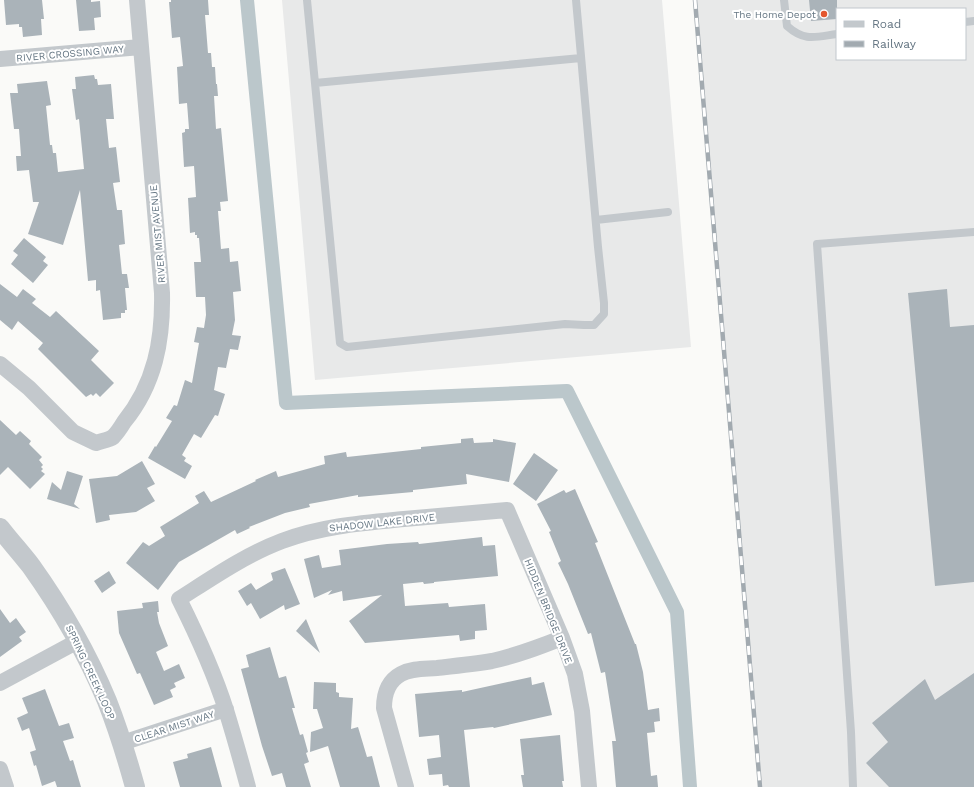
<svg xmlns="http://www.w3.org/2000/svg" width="974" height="787" font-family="'Work Sans',sans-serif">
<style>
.built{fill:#e8e9e9;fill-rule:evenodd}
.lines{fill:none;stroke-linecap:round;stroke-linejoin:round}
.canal{stroke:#bbc7cb;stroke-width:14}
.building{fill:#aab3b9}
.service{stroke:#c3c8cc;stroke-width:8}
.minor{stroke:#c3c8cc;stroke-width:16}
.tertiary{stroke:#c3c8cc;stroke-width:20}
.rail-casing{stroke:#a2aab0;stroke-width:4.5}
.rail{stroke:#fff;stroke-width:3;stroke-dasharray:9;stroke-linecap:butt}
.poi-dot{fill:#e4572e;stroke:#fff;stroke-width:1.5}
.labels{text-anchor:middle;stroke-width:4;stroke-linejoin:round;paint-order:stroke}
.poi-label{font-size:10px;fill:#657683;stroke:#fff;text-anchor:end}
.street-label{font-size:10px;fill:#657683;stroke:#fff}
</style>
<rect width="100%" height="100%" fill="#fafaf8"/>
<!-- built -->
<path class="built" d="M 282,0 L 662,0 L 691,347 L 315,380 Z
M 694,0 L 974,0 L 974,787 L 760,787 ZM 837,9 L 965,9 L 965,59 L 837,59 Z"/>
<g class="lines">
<!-- canal -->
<path class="canal" d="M 247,0 L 286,403 L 567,391 L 677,612 L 690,787"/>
</g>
<!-- building -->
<path class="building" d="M 4,0 L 42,0 L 44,19 L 41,19 L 42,35 L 23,37 L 22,27 L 19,27 L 19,24 L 6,25 Z
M 76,0 L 91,0 L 91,2 L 100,1 L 101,17 L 94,18 L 95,30 L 79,31 Z
M 171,0 L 208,0 L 209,15 L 205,15 L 208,53 L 211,53 L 212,67 L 215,67 L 216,84 L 217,84 L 218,96 L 214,96 L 216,129 L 221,128 L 228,201 L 220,202 L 221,211 L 218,211 L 221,249 L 229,248 L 230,262 L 238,261 L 241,291 L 233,292 L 235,320 L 232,335 L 241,336 L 238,350 L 230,349 L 226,368 L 218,367 L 214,390 L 225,394 L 218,416 L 215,415 L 201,438 L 194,434 L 182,455 L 186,458 L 184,461 L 192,466 L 185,479 L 148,458 L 155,446 L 156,447 L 172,421 L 166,418 L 174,405 L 177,406 L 185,380 L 192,383 L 199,343 L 194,342 L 197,327 L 204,328 L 206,315 L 205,297 L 196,297 L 194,262 L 201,262 L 199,238 L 197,238 L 197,235 L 195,235 L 195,232 L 190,233 L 188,198 L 196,197 L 194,166 L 184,167 L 182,133 L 185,132 L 185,129 L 189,129 L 187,103 L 179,104 L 177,67 L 183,66 L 180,37 L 172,38 L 169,2 L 171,2 Z
M 809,0 L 837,0 L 837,19 L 811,21 Z
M 94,75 L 95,79 L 97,79 L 98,85 L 111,84 L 114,119 L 106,119 L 109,148 L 116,147 L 120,182 L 113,183 L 117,210 L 122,210 L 125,244 L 119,245 L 122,274 L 127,274 L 129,288 L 125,288 L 127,310 L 125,310 L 125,313 L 121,313 L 121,318 L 103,320 L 100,290 L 96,291 L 96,280 L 88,281 L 80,190 L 63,245 L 28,234 L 39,202 L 33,202 L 29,170 L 17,171 L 16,156 L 21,156 L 19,129 L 14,129 L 10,93 L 18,93 L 17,84 L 47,81 L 51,105 L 46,106 L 50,145 L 52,145 L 53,153 L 56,153 L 58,172 L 84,169 L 79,119 L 76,120 L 72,89 L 76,89 L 75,77 Z
M 24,238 L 46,257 L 43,261 L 48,265 L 33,283 L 11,264 L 18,255 L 13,251 Z
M 0,284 L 17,297 L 23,289 L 36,299 L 32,303 L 50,317 L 56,311 L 99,351 L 91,360 L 114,383 L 100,397 L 96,393 L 93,396 L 91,394 L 86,397 L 38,349 L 43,343 L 18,321 L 12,330 L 0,320 Z
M 947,289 L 950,327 L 974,325 L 974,582 L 935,586 L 908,293 Z
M 0,420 L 16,435 L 20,431 L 31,441 L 29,444 L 42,457 L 39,460 L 43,465 L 41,467 L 43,469 L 41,471 L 45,474 L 30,489 L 8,467 L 0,475 Z
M 473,438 L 474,443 L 493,442 L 493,439 L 516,443 L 509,482 L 466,474 L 467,484 L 413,490 L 413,492 L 358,497 L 358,495 L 309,504 L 310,507 L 285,513 L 249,527 L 250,528 L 237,534 L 235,530 L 179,562 L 158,590 L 126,563 L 143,542 L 149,546 L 165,536 L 160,527 L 199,503 L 195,496 L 204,491 L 211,502 L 256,481 L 255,480 L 276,471 L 278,477 L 325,464 L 324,456 L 346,452 L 347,457 L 421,449 L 421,447 L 461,443 L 461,439 Z
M 534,453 L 558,470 L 536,501 L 513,484 Z
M 142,461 L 155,484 L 147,488 L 155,501 L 136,512 L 109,515 L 110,520 L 96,523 L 89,479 L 117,476 Z
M 67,471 L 83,476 L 74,504 L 80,509 L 47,499 L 52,482 L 61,490 Z
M 575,489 L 598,542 L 595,543 L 635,644 L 636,644 L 643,672 L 648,710 L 659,708 L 660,721 L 654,722 L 655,732 L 647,733 L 651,776 L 657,775 L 658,787 L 616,787 L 612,741 L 616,741 L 605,672 L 601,673 L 591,633 L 588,634 L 568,584 L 558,563 L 561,561 L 549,532 L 551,531 L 537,504 L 564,490 L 566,493 Z
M 482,537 L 483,546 L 495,545 L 498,576 L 434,582 L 434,583 L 424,584 L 423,582 L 403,584 L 405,606 L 448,603 L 449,607 L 485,604 L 487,630 L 475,631 L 475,639 L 460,641 L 459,635 L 365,643 L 349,621 L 382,595 L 343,601 L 342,591 L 328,595 L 332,590 L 314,598 L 304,559 L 319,555 L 322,568 L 341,565 L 339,550 L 387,544 L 418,542 L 419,544 Z
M 285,568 L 300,604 L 285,610 L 284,605 L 260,619 L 251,603 L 247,606 L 238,591 L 251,583 L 256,590 L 273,580 L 271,573 Z
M 109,571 L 116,583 L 102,593 L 94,581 Z
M 158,601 L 159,612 L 157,612 L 159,623 L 168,646 L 156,652 L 164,671 L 179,664 L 185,678 L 174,683 L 176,687 L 170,690 L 173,697 L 154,705 L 140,673 L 137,674 L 119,633 L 117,611 L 143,608 L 142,603 Z
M 0,609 L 10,623 L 16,618 L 26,632 L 19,637 L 22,641 L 0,657 Z
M 306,619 L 320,653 L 296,631 Z
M 270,647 L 279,678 L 286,676 L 295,708 L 292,708 L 300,735 L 303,734 L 308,752 L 306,753 L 309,762 L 304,764 L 311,787 L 286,787 L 282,773 L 272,776 L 262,746 L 241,669 L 249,667 L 246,655 Z
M 974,673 L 974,787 L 889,787 L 866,763 L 888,742 L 872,723 L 925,679 L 935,700 Z
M 531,677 L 532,685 L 544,682 L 552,715 L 494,728 L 493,727 L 464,730 L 470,787 L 449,787 L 448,785 L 443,786 L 442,774 L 429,775 L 427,759 L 441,757 L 439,735 L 419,737 L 415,694 L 462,690 L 462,692 Z
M 314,682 L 336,683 L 336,692 L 339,693 L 339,697 L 353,698 L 351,729 L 358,727 L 367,757 L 372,756 L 380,787 L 340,787 L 328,746 L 310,752 L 311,732 L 323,728 L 317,709 L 313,709 Z
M 45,689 L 59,726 L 69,723 L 74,738 L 63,741 L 70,761 L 73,760 L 81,787 L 57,787 L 55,781 L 42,786 L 36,765 L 34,766 L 30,752 L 36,750 L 29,728 L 22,731 L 17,718 L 28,713 L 22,698 Z
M 560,735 L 564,781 L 562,781 L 563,787 L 523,787 L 521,775 L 524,775 L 520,739 Z
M 211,747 L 222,787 L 180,787 L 173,762 L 188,758 L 187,754 Z"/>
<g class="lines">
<!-- service -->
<path class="service" d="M 307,0 L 340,343 L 347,347 L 565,324 L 584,325 L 594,325 L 604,314 L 604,303 L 598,247 L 576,0
M 784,0 L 787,26 C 805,42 815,37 837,34
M 965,22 L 974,21
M 315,83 L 581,58
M 596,220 L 668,212
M 853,787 L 851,732 L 817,244 L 974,232"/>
<!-- minor -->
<path class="minor" d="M 0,59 L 141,47
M 0,364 L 29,388 L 73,432 L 96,443 C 101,441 109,440 113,437 C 117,433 121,427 124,422 C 155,384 163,340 162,293 L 137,0
M 0,683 L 78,641
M 122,743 L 226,709
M 0,769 L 6,787
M 248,787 C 241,761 234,736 226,710 C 214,672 197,635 179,599 C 212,578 245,555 282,541 C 322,526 362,523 404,519 C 438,516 473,513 507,510 L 562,638 L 575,674 L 582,711 L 589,787
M 406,787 L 384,708 C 384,694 388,681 401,674 C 412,668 425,669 437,668 C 455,666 474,664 492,661 C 516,656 539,647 562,638"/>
<!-- tertiary -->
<path class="tertiary" d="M 0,528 C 10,541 21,553 31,566 C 61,608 87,653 107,701 C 118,729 127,758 135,787"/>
<!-- rail casing -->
<g class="rail-casing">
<path id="rail" d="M 695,0 L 760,787"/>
</g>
<!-- rail -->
<use href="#rail" class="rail"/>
</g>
<!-- markers -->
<circle class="poi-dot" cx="824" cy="14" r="4"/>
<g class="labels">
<!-- poi labels -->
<g class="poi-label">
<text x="816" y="18">The Home Depot</text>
</g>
<!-- street labels -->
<g class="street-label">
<text transform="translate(70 53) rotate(-5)" y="4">RIVER CROSSING WAY</text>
<text transform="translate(157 234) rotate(-95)" y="4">RIVER MIST AVENUE</text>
<text transform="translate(382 522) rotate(-6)" y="4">SHADOW LAKE DRIVE</text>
<text transform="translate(549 611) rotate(68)" y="4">HIDDEN BRIDGE DRIVE</text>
<text transform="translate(91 672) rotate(65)" y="4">SPRING CREEK LOOP</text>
<text transform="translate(174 726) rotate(-18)" y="4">CLEAR MIST WAY</text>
</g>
</g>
<!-- legend -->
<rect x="836" y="8" width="130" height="52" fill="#ffffff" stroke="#c1c8cd"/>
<rect x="844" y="21" width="20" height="6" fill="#c3c8cc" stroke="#c1c8cd"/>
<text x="872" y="28" font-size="12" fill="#657683">Road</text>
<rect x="844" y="41" width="20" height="6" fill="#a2aab0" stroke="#c1c8cd"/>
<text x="872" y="48" font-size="12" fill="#657683">Railway</text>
</svg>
